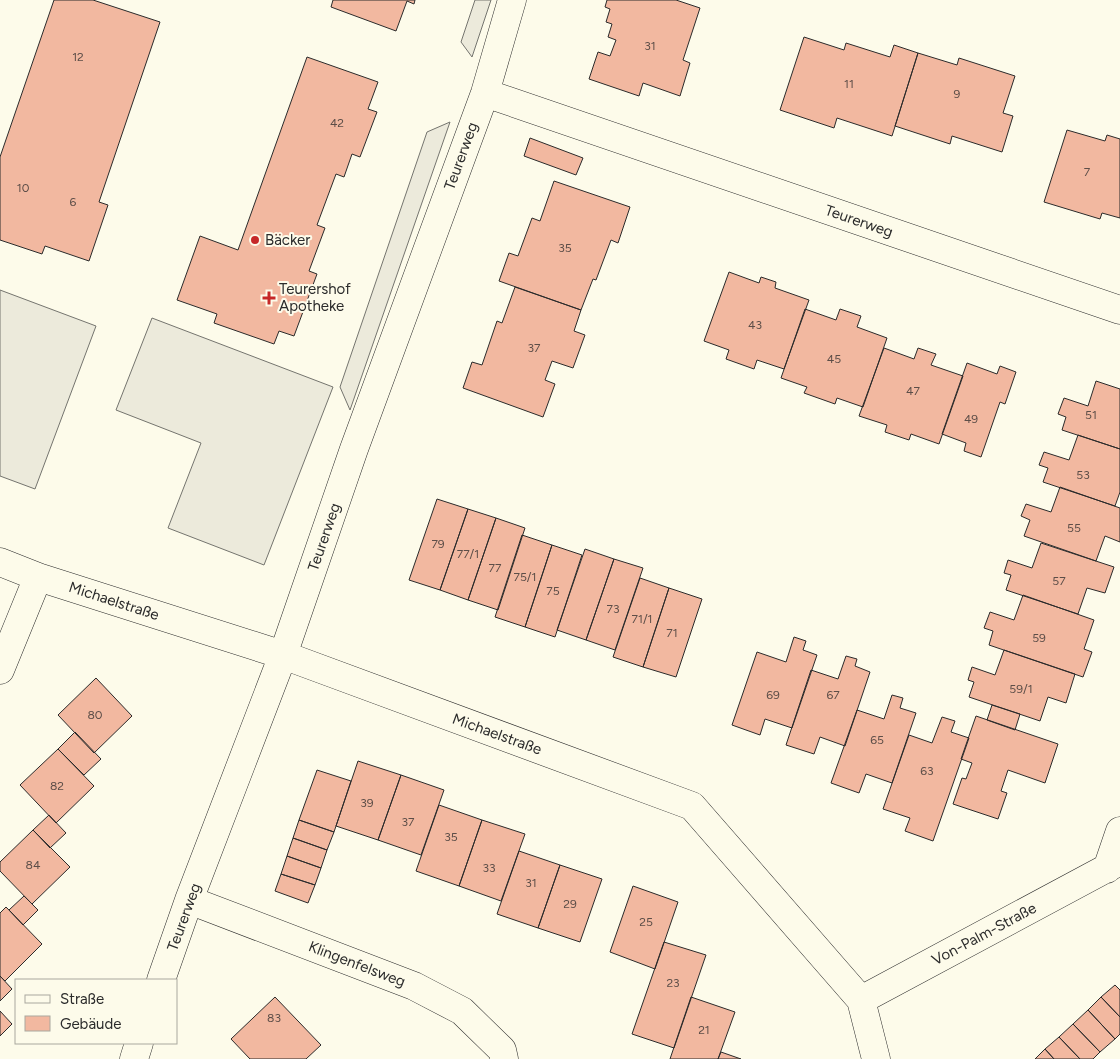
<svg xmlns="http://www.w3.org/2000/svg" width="1120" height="1059" font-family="Figtree,sans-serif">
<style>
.parking{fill:#eceadb;stroke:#74746e}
.building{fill:#f2b8a0;stroke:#2b2b2b}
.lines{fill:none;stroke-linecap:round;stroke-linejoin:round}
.minor-casing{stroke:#2b2b2b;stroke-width:29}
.minor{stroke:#fdfbea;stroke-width:28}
.poi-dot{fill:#c62828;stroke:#fdfbea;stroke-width:2}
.labels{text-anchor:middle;stroke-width:4;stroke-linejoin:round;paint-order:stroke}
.number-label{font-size:12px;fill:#5d4e48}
.street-label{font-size:15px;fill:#2b2b2b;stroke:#fdfbea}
.poi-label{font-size:15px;fill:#2b2b2b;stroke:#fdfbea;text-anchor:start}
</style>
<rect width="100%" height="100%" fill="#fdfbea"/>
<!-- parking -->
<path class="parking" d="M 475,0 L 491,0 L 472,57 L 461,42 Z
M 450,122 L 350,410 L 340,387 L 427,132 Z
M 0,290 L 96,326 L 35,489 L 0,476 Z
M 152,318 L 333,387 L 264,565 L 168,528 L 201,443 L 116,410 Z"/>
<!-- building -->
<path class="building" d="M 54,0 L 93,0 L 160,22 L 99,202 L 108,205 L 89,261 L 45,246 L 42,254 L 0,240 L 0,157 Z
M 333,0 L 415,0 L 414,4 L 407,1 L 396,31 L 331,7 Z
M 607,0 L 676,0 L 700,8 L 683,60 L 690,63 L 680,96 L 643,83 L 639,96 L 589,79 L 598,52 L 610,56 L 616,40 L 608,37 L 612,24 L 606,22 L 610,9 L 605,7 Z
M 804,37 L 844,50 L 846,43 L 890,57 L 894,45 L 918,53 L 892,136 L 837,118 L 834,128 L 780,110 Z
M 918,53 L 957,65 L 959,58 L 1015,76 L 1003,113 L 1013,116 L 1002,152 L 952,136 L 950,144 L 895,126 Z
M 307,57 L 378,82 L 368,109 L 377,112 L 360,157 L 352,154 L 344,177 L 336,174 L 317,225 L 325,228 L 309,271 L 317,274 L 294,336 L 279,331 L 274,344 L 214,323 L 217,314 L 177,300 L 200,236 L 238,250 Z
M 1067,130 L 1105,141 L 1107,135 L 1120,139 L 1120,218 L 1102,213 L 1100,219 L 1044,202 Z
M 530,138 L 583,158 L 576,175 L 524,156 Z
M 554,181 L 630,207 L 618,243 L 611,240 L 596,280 L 593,279 L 581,310 L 499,281 L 509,253 L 518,256 L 532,218 L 540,221 Z
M 729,272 L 759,283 L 761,277 L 776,282 L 775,288 L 809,300 L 784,369 L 757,360 L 754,369 L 726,359 L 729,350 L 704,341 Z
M 515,287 L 581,310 L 574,331 L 585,335 L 573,368 L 552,361 L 545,380 L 555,384 L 543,417 L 463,388 L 472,362 L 482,365 L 497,321 L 502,323 Z
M 805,309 L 836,320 L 840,309 L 861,316 L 857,327 L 887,338 L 863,407 L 837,398 L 835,404 L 804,393 L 807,387 L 781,378 Z
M 884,348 L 914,359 L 918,348 L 936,354 L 931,365 L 963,376 L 939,444 L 911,434 L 909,440 L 885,432 L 887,425 L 859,416 Z
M 967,363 L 997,374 L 1000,366 L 1016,372 L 1005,404 L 1000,402 L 981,457 L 964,451 L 966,443 L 942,434 Z
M 1096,381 L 1120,389 L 1120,449 L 1062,430 L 1066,417 L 1058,414 L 1064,398 L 1088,406 Z
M 1078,435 L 1120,449 L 1120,492 L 1115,506 L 1043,482 L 1048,468 L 1039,465 L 1044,452 L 1069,460 Z
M 1060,487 L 1120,508 L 1120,542 L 1105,536 L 1096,561 L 1024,536 L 1030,520 L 1021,516 L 1026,504 L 1051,512 Z
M 437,499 L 468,509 L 440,590 L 409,580 Z
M 468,509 L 496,518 L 468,600 L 440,590 Z
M 496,518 L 525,528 L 498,610 L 468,600 Z
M 522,535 L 552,545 L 525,627 L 495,617 Z
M 1041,543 L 1114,567 L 1105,593 L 1087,588 L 1078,614 L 1006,590 L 1011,575 L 1004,573 L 1008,560 L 1032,568 Z
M 552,545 L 582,555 L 555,637 L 525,627 Z
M 585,549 L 614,559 L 586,640 L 557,630 Z
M 614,559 L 643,568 L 615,650 L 586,640 Z
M 640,578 L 669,588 L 643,667 L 613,657 Z
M 669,588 L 702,599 L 676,677 L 643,667 Z
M 1023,595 L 1094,620 L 1084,649 L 1092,652 L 1083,677 L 989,645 L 993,631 L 984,628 L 990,612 L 1014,620 Z
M 794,637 L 806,641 L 803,650 L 817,655 L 792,728 L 765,719 L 760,735 L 732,725 L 757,652 L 786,662 Z
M 1004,650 L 1075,674 L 1066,703 L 1048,697 L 1040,721 L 969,697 L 974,682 L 968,680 L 972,667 L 995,675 Z
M 846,656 L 857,659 L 855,666 L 870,672 L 845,746 L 820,737 L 814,754 L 786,745 L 811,670 L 838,679 Z
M 96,678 L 132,716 L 94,753 L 58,715 Z
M 892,695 L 903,698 L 900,708 L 916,713 L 892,783 L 866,774 L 859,793 L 831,783 L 857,710 L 884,719 Z
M 992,705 L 1020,714 L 1015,730 L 987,720 Z
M 976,716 L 1058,744 L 1045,783 L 1008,770 L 1001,791 L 1007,793 L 998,819 L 953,804 L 962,778 L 966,779 L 972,763 L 961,759 Z
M 942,717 L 955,721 L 951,732 L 969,738 L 933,841 L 905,831 L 910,818 L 883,809 L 909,735 L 932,743 Z
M 75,732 L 101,759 L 84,775 L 58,749 Z
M 58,749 L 94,786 L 56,823 L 20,785 Z
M 358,761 L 401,775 L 378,840 L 336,826 Z
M 317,770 L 351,781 L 334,832 L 299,820 Z
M 401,775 L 444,790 L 421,855 L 378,840 Z
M 439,805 L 482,820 L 459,886 L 416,871 Z
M 49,815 L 66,833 L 50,848 L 33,830 Z
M 299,820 L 334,832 L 327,850 L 293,838 Z
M 482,820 L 525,834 L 501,901 L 459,886 Z
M 33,830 L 70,867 L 32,904 L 0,871 L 0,862 Z
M 293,838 L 327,850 L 321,868 L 287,856 Z
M 519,851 L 560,865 L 538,928 L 497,914 Z
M 287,856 L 321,868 L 315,885 L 281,874 Z
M 560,865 L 602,879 L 580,942 L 538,928 Z
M 281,874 L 315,885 L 308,903 L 275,891 Z
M 633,886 L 678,902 L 655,969 L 610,952 Z
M 24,896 L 38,910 L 23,925 L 9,910 Z
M 6,907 L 42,944 L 5,981 L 0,976 L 0,913 Z
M 664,942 L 706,955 L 674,1048 L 632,1034 Z
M 0,976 L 12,989 L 0,1001 Z
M 1115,985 L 1120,990 L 1120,1017 L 1101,997 Z
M 275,997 L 321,1045 L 306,1059 L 250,1059 L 231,1039 Z
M 691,997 L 735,1012 L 718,1059 L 670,1059 Z
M 1101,997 L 1120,1017 L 1120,1034 L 1115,1039 L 1088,1010 Z
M 1088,1010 L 1115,1039 L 1100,1052 L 1073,1024 Z
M 0,1011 L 12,1024 L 0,1036 Z
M 1073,1024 L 1100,1052 L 1093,1059 L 1080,1059 L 1059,1037 Z
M 1059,1037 L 1080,1059 L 1054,1059 L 1045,1049 Z
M 1045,1049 L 1054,1059 L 1035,1059 Z
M 721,1052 L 741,1059 L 718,1059 Z"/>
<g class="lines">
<!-- minor casing -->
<g class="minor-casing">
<path id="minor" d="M 485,93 L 1120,310
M 0,562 L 38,577 L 283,655 L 692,806 L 861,1000 L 876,1059
M 0,670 L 38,577
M 1107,869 L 1120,831
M 189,900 L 414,986 L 462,1011 L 502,1050 L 504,1059
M 161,980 L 189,900 L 283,655 L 354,449 L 485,93 L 512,0
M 861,1000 L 1120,861
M 134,1059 L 139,1043"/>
</g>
<!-- minor -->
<use href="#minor" class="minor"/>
</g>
<!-- markers -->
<g class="poi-dot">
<circle cx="255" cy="240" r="5"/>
<path d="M266.5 290.5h5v5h5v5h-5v5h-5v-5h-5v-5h5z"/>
</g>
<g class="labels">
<!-- number labels -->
<g class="number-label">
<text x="650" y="50">31</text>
<text x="78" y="61">12</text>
<text x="849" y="88">11</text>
<text x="957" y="98">9</text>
<text x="337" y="127">42</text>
<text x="1087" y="176">7</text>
<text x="23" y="192">10</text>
<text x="73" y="206">6</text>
<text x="565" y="252">35</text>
<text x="755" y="329">43</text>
<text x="534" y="352">37</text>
<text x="834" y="363">45</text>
<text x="913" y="395">47</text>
<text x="1091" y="419">51</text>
<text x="971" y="423">49</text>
<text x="1083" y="479">53</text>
<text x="1074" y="532">55</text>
<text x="438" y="548">79</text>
<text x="468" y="558">77/1</text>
<text x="495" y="572">77</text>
<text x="525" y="581">75/1</text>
<text x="1059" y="585">57</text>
<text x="553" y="595">75</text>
<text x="613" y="613">73</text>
<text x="642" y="623">71/1</text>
<text x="672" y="637">71</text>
<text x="1039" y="642">59</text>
<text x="1021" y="693">59/1</text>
<text x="773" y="699">69</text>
<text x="833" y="699">67</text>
<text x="95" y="719">80</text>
<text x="877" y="744">65</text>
<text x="927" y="775">63</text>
<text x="57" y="790">82</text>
<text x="367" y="807">39</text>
<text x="408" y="826">37</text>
<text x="451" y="841">35</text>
<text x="33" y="869">84</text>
<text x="489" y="872">33</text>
<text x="531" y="887">31</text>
<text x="570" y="908">29</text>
<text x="646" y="926">25</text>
<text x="673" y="987">23</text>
<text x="274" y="1022">83</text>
<text x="704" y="1034">21</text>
</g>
<!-- street labels -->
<g class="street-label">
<text transform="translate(461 156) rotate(-70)" y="5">Teurerweg</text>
<text transform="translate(859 221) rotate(19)" y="5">Teurerweg</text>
<text transform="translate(324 537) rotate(-71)" y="5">Teurerweg</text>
<text transform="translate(114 601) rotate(18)" y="5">Michaelstraße</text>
<text transform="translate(497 734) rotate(20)" y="5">Michaelstraße</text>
<text transform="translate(184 917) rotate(-70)" y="5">Teurerweg</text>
<text transform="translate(984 934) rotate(-28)" y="5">Von-Palm-Straße</text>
<text transform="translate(357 964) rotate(21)" y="5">Klingenfelsweg</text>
</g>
<!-- poi labels -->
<g class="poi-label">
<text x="265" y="245">Bäcker</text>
<text x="279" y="294">Teurershof<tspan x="279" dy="17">Apotheke</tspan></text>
</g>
</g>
<!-- legend -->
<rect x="15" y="979" width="162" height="65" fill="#fdfbea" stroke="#a9a89e"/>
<rect x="25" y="995" width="25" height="8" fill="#fdfbea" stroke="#a9a89e"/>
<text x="60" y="1004" font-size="15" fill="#2b2b2b">Straße</text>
<rect x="25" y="1016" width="25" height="15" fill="#f2b8a0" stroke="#a9a89e"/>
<text x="60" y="1029" font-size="15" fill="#2b2b2b">Gebäude</text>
</svg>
